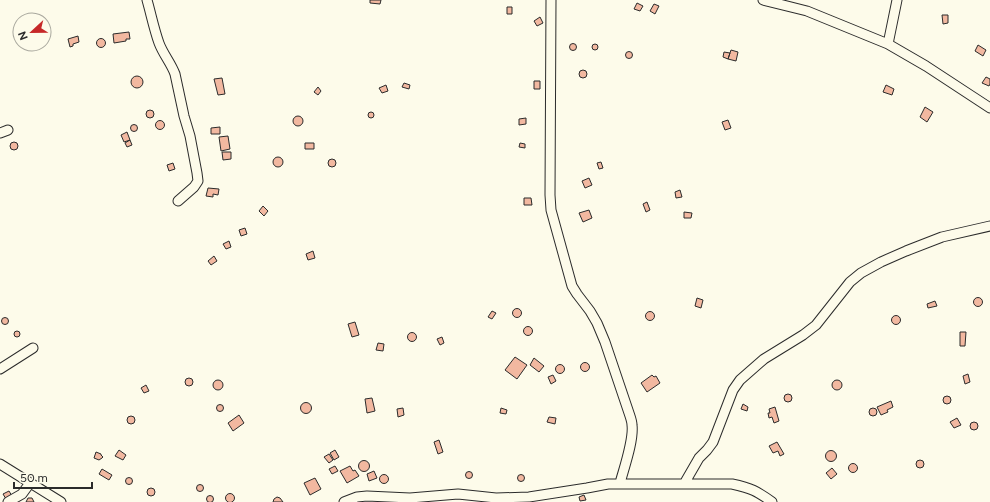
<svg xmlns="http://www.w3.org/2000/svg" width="990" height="502" font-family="Figtree,sans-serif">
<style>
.building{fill:#f2b8a0;stroke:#2b2b2b}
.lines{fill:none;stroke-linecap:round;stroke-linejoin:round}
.minor-casing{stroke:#2b2b2b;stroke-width:11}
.minor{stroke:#fdfbea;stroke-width:9}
</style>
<rect width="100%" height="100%" fill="#fdfbea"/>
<!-- building -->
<path class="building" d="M 370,0 L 381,0 L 380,4 L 370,3 Z
M 637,3 L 643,6 L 640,11 L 634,9 Z
M 654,4 L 659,6 L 655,14 L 650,11 Z
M 507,7 L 512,7 L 512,14 L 507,14 Z
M 942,15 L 948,15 L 948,23 L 943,24 Z
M 540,17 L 543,23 L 537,26 L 534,21 Z
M 129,32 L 130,39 L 126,39 L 126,41 L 114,43 L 113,34 Z
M 78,36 L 79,42 L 73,44 L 73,46 L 70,47 L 68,39 Z
M96.5 43a4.5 4.5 0 1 1 9 0a4.5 4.5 0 1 1-9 0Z
M569.5 47a3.5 3.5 0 1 1 7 0a3.5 3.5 0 1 1-7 0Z
M592 47a3 3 0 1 1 6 0a3 3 0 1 1-6 0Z
M 978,45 L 986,50 L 983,56 L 975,51 Z
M 731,50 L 738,52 L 736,61 L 728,59 Z
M625.5 55a3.5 3.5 0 1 1 7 0a3.5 3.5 0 1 1-7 0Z
M 724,52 L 730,53 L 728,59 L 723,57 Z
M579 74a4 4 0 1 1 8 0a4 4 0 1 1-8 0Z
M131 82a6 6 0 1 1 12 0a6 6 0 1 1-12 0Z
M 986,77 L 990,79 L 990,84 L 989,86 L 982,83 Z
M 222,78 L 225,94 L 218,95 L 214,79 Z
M 534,81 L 540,81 L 540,89 L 534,89 Z
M 404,83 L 410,85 L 409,89 L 402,87 Z
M 386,85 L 388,91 L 382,93 L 379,88 Z
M 886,85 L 894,89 L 892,95 L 883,92 Z
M 318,87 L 321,91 L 318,95 L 314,92 Z
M 925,107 L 933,112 L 927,122 L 920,117 Z
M146 114a4 4 0 1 1 8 0a4 4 0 1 1-8 0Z
M368 115a3 3 0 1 1 6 0a3 3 0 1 1-6 0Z
M293 121a5 5 0 1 1 10 0a5 5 0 1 1-10 0Z
M 526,118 L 526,124 L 519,125 L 519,119 Z
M 728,120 L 731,128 L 725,130 L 722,122 Z
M155.5 125a4.5 4.5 0 1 1 9 0a4.5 4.5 0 1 1-9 0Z
M130.5 128a3.5 3.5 0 1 1 7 0a3.5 3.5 0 1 1-7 0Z
M 220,127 L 220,134 L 211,134 L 211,128 Z
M 127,132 L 130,140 L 124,142 L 121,135 Z
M 228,136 L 230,149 L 221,151 L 219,137 Z
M 130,140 L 132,145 L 127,147 L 125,143 Z
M10 146a4 4 0 1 1 8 0a4 4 0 1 1-8 0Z
M 305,143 L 314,143 L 314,149 L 305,149 Z
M 520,143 L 525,144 L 525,148 L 519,147 Z
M 222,152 L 231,152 L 231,159 L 223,160 Z
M273 162a5 5 0 1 1 10 0a5 5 0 1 1-10 0Z
M328 163a4 4 0 1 1 8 0a4 4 0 1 1-8 0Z
M 601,162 L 603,168 L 599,169 L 597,163 Z
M 173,163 L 175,169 L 169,171 L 167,165 Z
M 589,178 L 592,185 L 585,188 L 582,181 Z
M 208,188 L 219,189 L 218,195 L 213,194 L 213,197 L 206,196 Z
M 680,190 L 682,197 L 676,198 L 675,192 Z
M 524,198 L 531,198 L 532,205 L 524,205 Z
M 647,202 L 650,210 L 646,212 L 643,204 Z
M 263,206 L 268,211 L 264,216 L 259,211 Z
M 589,210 L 592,218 L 583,222 L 579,213 Z
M 684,212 L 692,213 L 691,218 L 684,218 Z
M 245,228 L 247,234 L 241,236 L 239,230 Z
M 229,241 L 231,247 L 226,249 L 223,244 Z
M 313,251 L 315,258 L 308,260 L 306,254 Z
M 214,256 L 217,261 L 211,265 L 208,261 Z
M973.5 302a4.5 4.5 0 1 1 9 0a4.5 4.5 0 1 1-9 0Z
M 697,298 L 703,300 L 701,308 L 695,306 Z
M 935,301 L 937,306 L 928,308 L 927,304 Z
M512.5 313a4.5 4.5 0 1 1 9 0a4.5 4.5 0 1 1-9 0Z
M 492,311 L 496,313 L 492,319 L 488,317 Z
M645.5 316a4.5 4.5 0 1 1 9 0a4.5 4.5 0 1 1-9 0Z
M891.5 320a4.5 4.5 0 1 1 9 0a4.5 4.5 0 1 1-9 0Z
M1.5 321a3.5 3.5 0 1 1 7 0a3.5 3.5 0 1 1-7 0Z
M 355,322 L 359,335 L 352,337 L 348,324 Z
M523.5 331a4.5 4.5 0 1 1 9 0a4.5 4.5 0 1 1-9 0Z
M14 334a3 3 0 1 1 6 0a3 3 0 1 1-6 0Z
M 960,332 L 966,332 L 965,346 L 960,346 Z
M407.5 337a4.5 4.5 0 1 1 9 0a4.5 4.5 0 1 1-9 0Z
M 442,337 L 444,343 L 440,345 L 437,339 Z
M 378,343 L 384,344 L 383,351 L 376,350 Z
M 515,357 L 527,365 L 517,379 L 505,370 Z
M 534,358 L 544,366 L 539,372 L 530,365 Z
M580.5 367a4.5 4.5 0 1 1 9 0a4.5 4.5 0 1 1-9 0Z
M555.5 369a4.5 4.5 0 1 1 9 0a4.5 4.5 0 1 1-9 0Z
M 968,374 L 970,382 L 965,384 L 963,376 Z
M 553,375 L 556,381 L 551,384 L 548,377 Z
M 652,375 L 654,377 L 656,376 L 660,383 L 647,392 L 641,383 Z
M185 382a4 4 0 1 1 8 0a4 4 0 1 1-8 0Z
M213 385a5 5 0 1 1 10 0a5 5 0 1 1-10 0Z
M832 385a5 5 0 1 1 10 0a5 5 0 1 1-10 0Z
M 146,385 L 149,391 L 144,393 L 141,388 Z
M784 398a4 4 0 1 1 8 0a4 4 0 1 1-8 0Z
M943 400a4 4 0 1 1 8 0a4 4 0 1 1-8 0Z
M 372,398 L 375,411 L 367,413 L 365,399 Z
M 891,401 L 893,407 L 887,410 L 888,412 L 881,415 L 877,407 Z
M300.5 408a5.5 5.5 0 1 1 11 0a5.5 5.5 0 1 1-11 0Z
M 743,404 L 748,407 L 747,411 L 741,409 Z
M216.5 408a3.5 3.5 0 1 1 7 0a3.5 3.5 0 1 1-7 0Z
M 775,407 L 779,421 L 774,423 L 772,417 L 769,418 L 768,413 L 770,413 L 769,409 Z
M869 412a4 4 0 1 1 8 0a4 4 0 1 1-8 0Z
M 403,408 L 404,415 L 398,417 L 397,409 Z
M 501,408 L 507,410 L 506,414 L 500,413 Z
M 239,415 L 244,423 L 233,431 L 228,423 Z
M127 420a4 4 0 1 1 8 0a4 4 0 1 1-8 0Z
M 549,417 L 556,418 L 555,424 L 547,422 Z
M 957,418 L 961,425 L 954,428 L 950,422 Z
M970 426a4 4 0 1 1 8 0a4 4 0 1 1-8 0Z
M 439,440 L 443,452 L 438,454 L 434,442 Z
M 777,442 L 784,454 L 780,456 L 778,451 L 773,453 L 769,446 Z
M 119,450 L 126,455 L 123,460 L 115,456 Z
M 335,450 L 339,457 L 334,460 L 330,453 Z
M825.5 456a5.5 5.5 0 1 1 11 0a5.5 5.5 0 1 1-11 0Z
M 96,452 L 101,454 L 101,455 L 103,457 L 102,458 L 99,460 L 94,458 Z
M 329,454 L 333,460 L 329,463 L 324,457 Z
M916 464a4 4 0 1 1 8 0a4 4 0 1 1-8 0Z
M358.5 466a5.5 5.5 0 1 1 11 0a5.5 5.5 0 1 1-11 0Z
M848.5 468a4.5 4.5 0 1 1 9 0a4.5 4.5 0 1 1-9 0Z
M 335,466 L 338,471 L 332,474 L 329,469 Z
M 350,466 L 353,471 L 355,470 L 359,476 L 347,483 L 340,471 Z
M 832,468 L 837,474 L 831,479 L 826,473 Z
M 102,469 L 112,475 L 109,480 L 99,474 Z
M 374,471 L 377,478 L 369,481 L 367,474 Z
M465.5 475a3.5 3.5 0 1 1 7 0a3.5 3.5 0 1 1-7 0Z
M517.5 478a3.5 3.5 0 1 1 7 0a3.5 3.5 0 1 1-7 0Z
M379.5 479a4.5 4.5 0 1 1 9 0a4.5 4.5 0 1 1-9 0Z
M125.5 481a3.5 3.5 0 1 1 7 0a3.5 3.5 0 1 1-7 0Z
M 315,478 L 321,489 L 310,495 L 304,483 Z
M196.5 488a3.5 3.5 0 1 1 7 0a3.5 3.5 0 1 1-7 0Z
M147 492a4 4 0 1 1 8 0a4 4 0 1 1-8 0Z
M 9,491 L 12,496 L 6,499 L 3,494 Z
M225.5 498a4.5 4.5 0 1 1 9 0a4.5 4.5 0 1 1-9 0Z
M 584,495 L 586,500 L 580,501 L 579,497 Z
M206.5 499a3.5 3.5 0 1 1 7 0a3.5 3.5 0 1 1-7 0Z
M 277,497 L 280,498 L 283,502 L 273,502 L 274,499 Z
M 28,498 L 32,498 L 34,502 L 26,502 Z"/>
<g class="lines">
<!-- minor casing -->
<g class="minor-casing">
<path id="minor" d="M 147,0 C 151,14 154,29 159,43 C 163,54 171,63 175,74 L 184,116 L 190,136 L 197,173 L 198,181 L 194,187 L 178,201
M 551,0 L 550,195 L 551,210 L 572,286 L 577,294 L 590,311 L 597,323 L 605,342 L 630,416 C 631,419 632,422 632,425 C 634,440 624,468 620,483
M 763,0 L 807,11 L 888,44 L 926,66 L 990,108
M 888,44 L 897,0
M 0,133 L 8,130
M 0,369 L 33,348
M 0,464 L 61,502
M 684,484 L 699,458 L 707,450 L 713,442 L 733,390 L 740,380 L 764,359 L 803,335 L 816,325 L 850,282 L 861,273 L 881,262 L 906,251 L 942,237 L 990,226
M 8,502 L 22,494 L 30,483
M 344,502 L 357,497 L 367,496 L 410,498 L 458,494 L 496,498 L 529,497 L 587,488 L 608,484 L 732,484 C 751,488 757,491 772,502"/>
</g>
<!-- minor -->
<use href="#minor" class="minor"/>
</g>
<!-- north arrow -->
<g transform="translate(32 32) rotate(248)"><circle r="19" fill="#fdfbea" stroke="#a9a89e"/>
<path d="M0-3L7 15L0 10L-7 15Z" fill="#c62828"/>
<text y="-6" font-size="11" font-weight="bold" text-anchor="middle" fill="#2b2b2b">N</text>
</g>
<!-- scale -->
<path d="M14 482v6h78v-6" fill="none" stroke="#2b2b2b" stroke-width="2"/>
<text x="20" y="482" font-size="12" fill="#2b2b2b" stroke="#fdfbea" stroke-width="3" paint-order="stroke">50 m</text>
</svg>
